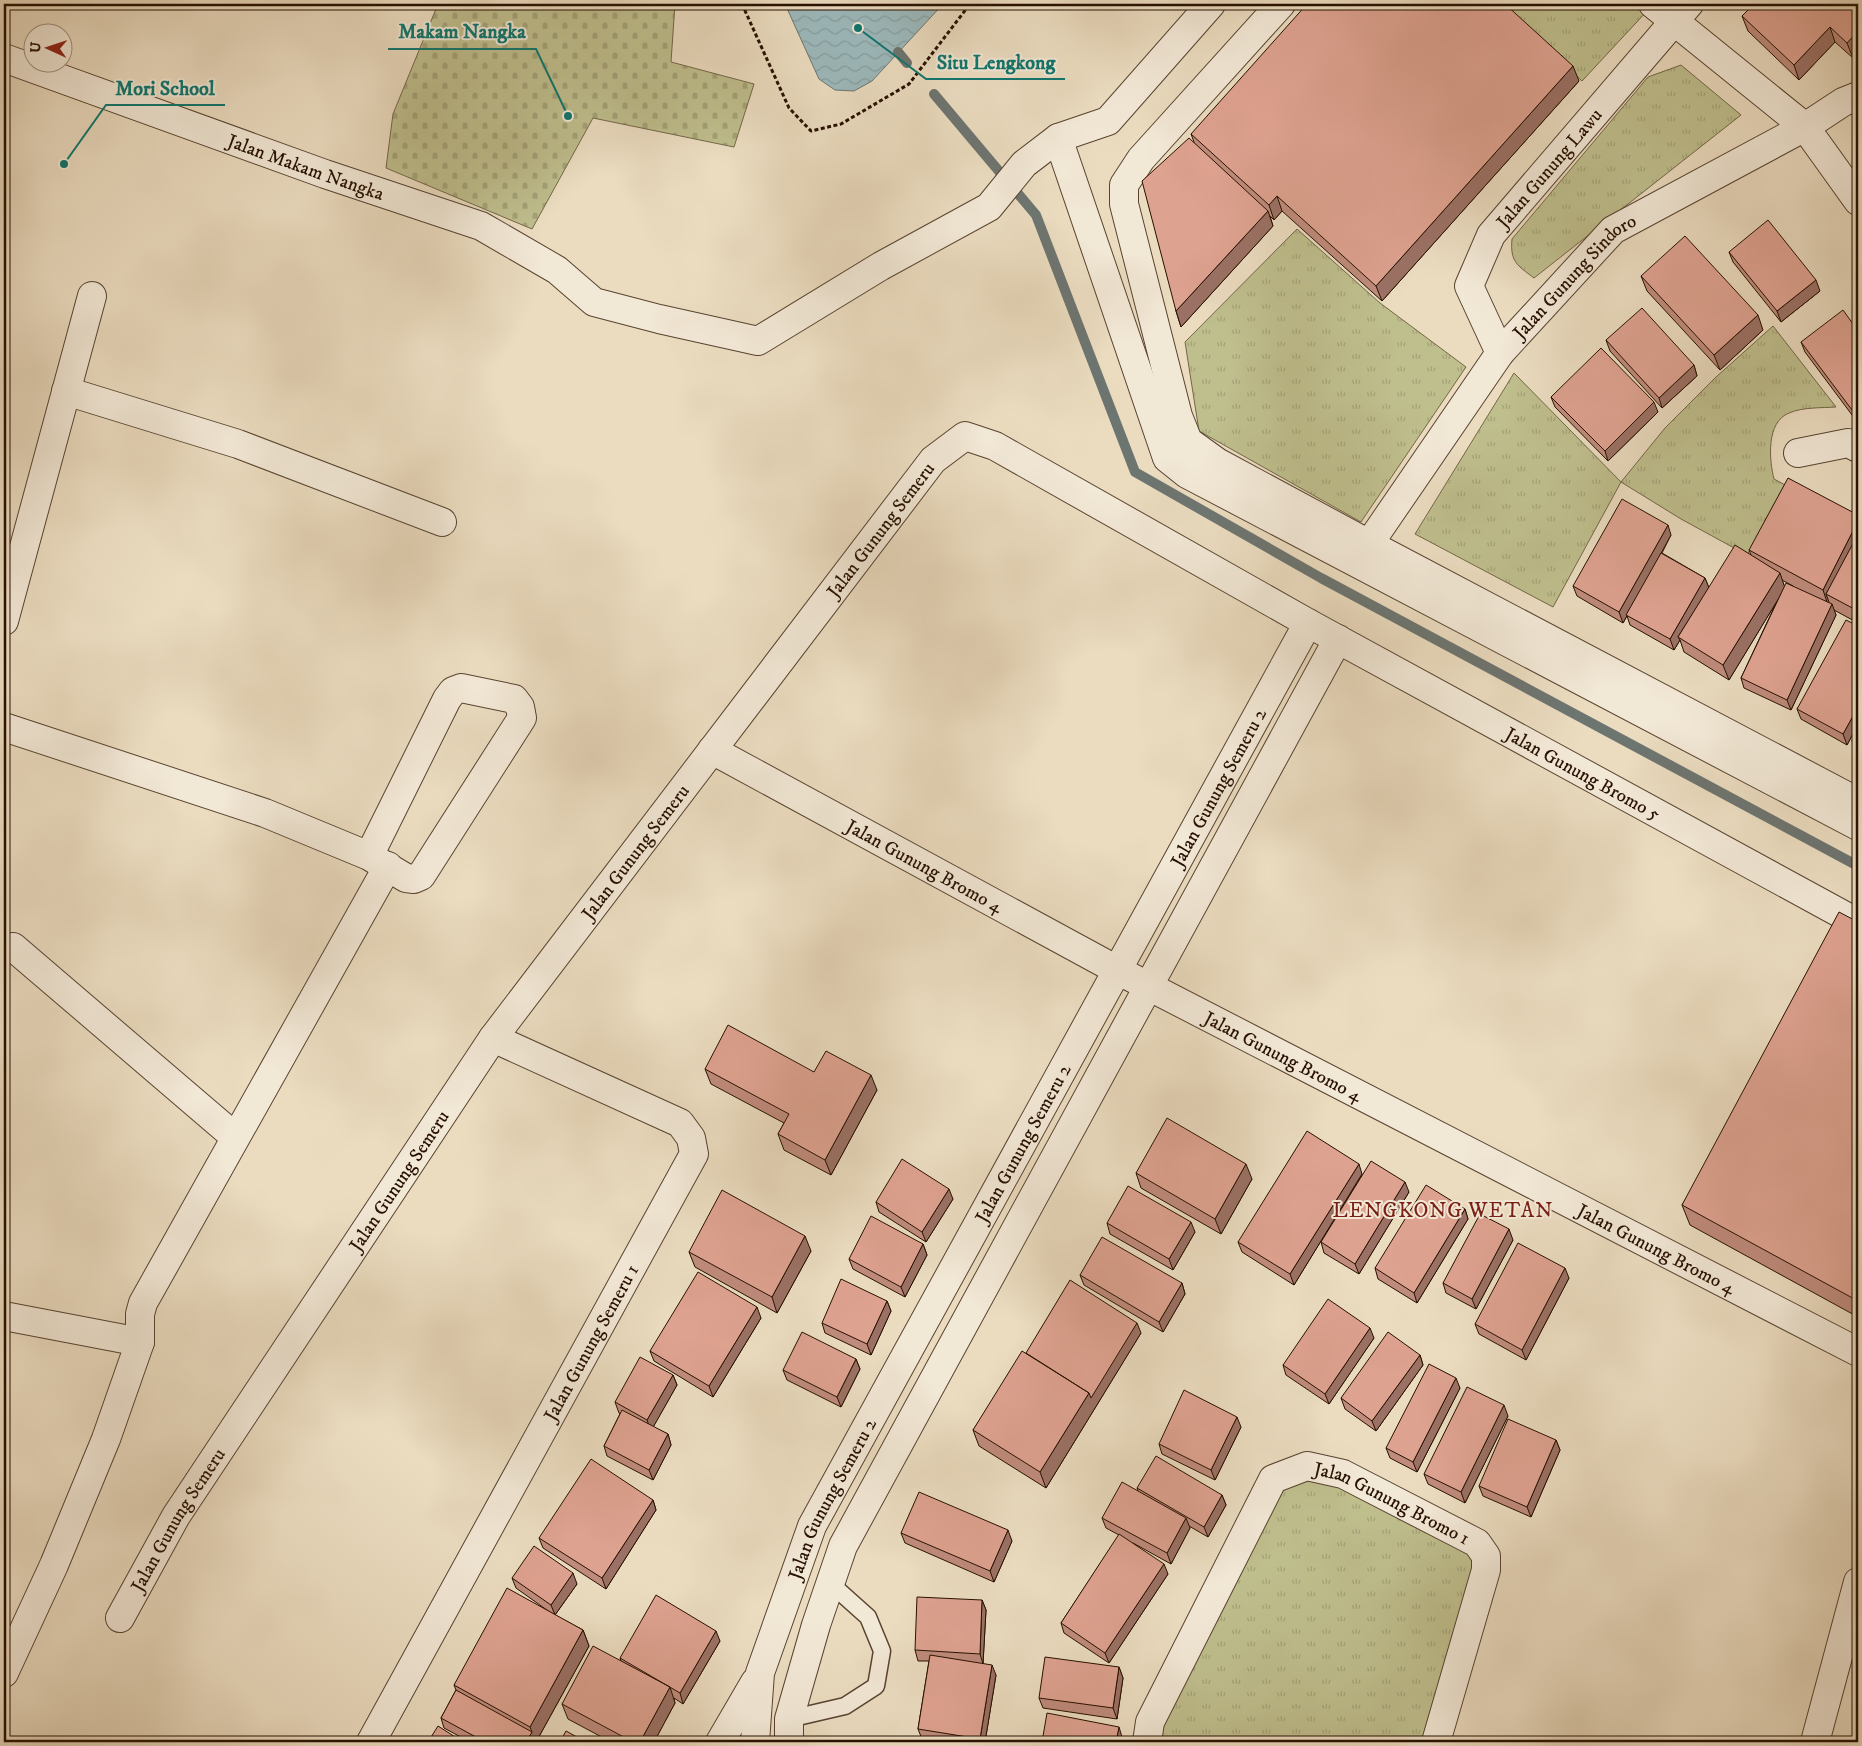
<svg xmlns="http://www.w3.org/2000/svg" width="1862" height="1746" font-family="'IM FELL DW Pica',serif">
<style>
.grass{fill:url(#grass-tufts);stroke:#736746}
.cemetery{fill:url(#cemetery-stones);stroke:#736746}
.water{fill:url(#water-waves);stroke:#6d7571}
.lines{fill:none;stroke-linecap:round;stroke-linejoin:round}
.stream{stroke:#6d7571;stroke-width:10}
.lane-casing{stroke:#584330;stroke-width:19}
.street-casing{stroke:#584330;stroke-width:30}
.path{stroke:#271000;stroke-width:3;stroke-dasharray:4 2.5;stroke-linecap:butt}
.lane{stroke:#f2e8d6;stroke-width:16}
.street{stroke:#f2e8d6;stroke-width:28}
.wall{fill:#bf8b7c;stroke:#271000;fill-rule:evenodd}
.shaded-wall{fill:#9b7165;stroke:#271000}
.building{fill:#dea290;stroke:#271000}
.labels{text-anchor:middle;stroke-width:4;stroke-linejoin:round;paint-order:stroke}
.street-label{font-size:19px;fill:#271000;stroke:#f2e8d6}
.quarter-label{font-size:21px;letter-spacing:1px;fill:#7a1f14;stroke:#f2e8d6}
.leader{fill:none;stroke:#0f766e;stroke-width:2}
.callout-dot{fill:#0f766e;stroke:#f2e8d6;stroke-width:2}
.callout-label{font-size:20px;text-anchor:middle;font-weight:bold;fill:#0f766e;stroke:#f2e8d6;stroke-width:4;stroke-linejoin:round;paint-order:stroke}
</style>
<defs>
<pattern id="grass-tufts" width="24" height="20" patternUnits="userSpaceOnUse" patternTransform="scale(1.25)"><rect width="24" height="20" fill="#bfbe8d"/><path d="M3 7l-1-3M5 7V3M7 7l1-3M15 17l-1-3M17 17v-4M19 17l1-3" fill="none" stroke="#a4a278"/></pattern>
<pattern id="cemetery-stones" width="16" height="16" patternUnits="userSpaceOnUse" patternTransform="scale(1.25)"><rect width="16" height="16" fill="#bfbe8d"/><path d="M2 7V4a2 2 0 0 1 4 0v3zM10 15v-3a2 2 0 0 1 4 0v3z" fill="#a4a278"/></pattern>
<pattern id="water-waves" width="16" height="10" patternUnits="userSpaceOnUse" patternTransform="scale(1.25)"><rect width="16" height="10" fill="#9cb9bc"/><path d="M0 5q4-4 8 0t8 0" fill="none" stroke="#869ea0"/></pattern>
</defs>
<rect width="100%" height="100%" fill="#ebdcc0"/>
<filter id="stains"><feTurbulence type="fractalNoise" baseFrequency=".004" numOctaves="4"/><feColorMatrix values="0 0 0 0 .2 0 0 0 0 .09 0 0 0 0 .02 0 0 0 .5 -.17"/></filter>
<radialGradient id="worn" r=".72"><stop offset=".6" stop-color="#630" stop-opacity="0"/><stop offset="1" stop-color="#630" stop-opacity=".3"/></radialGradient>
<!-- grass -->
<path class="grass" d="M 1499,4 L 1638,4 L 1647,11 L 1582,81 Z
M 1681,65 L 1741,115 L 1534,278 C 1517,265 1510,262 1512,239 L 1648,77 Z
M 1297,229 L 1380,303 L 1466,367 L 1361,522 L 1199,431 L 1185,342 Z
M 1773,326 L 1836,407 C 1821,408 1803,407 1789,413 C 1766,422 1769,460 1774,479 L 1787,486 L 1747,555 L 1681,519 L 1621,482 L 1553,607 L 1415,534 L 1514,373 L 1621,482 L 1665,428 L 1715,378 Z
M 1307,1466 L 1486,1556 L 1434,1742 L 1147,1742 L 1273,1479 Z"/>
<!-- cemetery -->
<path class="cemetery" d="M 438,4 L 675,4 L 671,62 L 754,84 L 734,147 L 593,118 L 532,229 L 386,168 L 393,114 Z"/>
<!-- water -->
<path class="water" d="M 785,4 L 943,4 L 872,81 L 854,91 L 835,90 L 819,79 Z"/>
<g class="lines">
<!-- stream -->
<path class="stream" d="M 898,52 L 907,63
M 934,94 L 1036,215 L 1135,472 L 1321,578 L 1858,866"/>
<!-- lane casing -->
<g class="lane-casing">
<path id="lane" d="M 789,1719 L 845,1706 L 876,1686 L 882,1651 L 868,1617 L 830,1583"/>
</g>
<!-- street casing -->
<g class="street-casing">
<g id="street">
<path d="M 1281,4 L 1141,159 L 1124,185 L 1124,204 L 1178,416 L 1188,441 L 1217,462 L 1369,544 L 1858,802"/>
<path d="M 1653,4 L 1805,127 L 1858,201"/>
<path id="s1" d="M 4,58 L 325,174 L 481,226 L 557,270 L 594,302 L 659,319 L 758,341 L 881,266 L 989,207 L 1024,164 L 1058,138 L 1108,121 L 1211,4"/>
<path d="M 1058,138 L 1167,458 L 1187,474 L 1858,826"/>
<path id="s2" d="M 1500,353 L 1469,286 L 1491,235 L 1689,4"/>
<path d="M 66,391 L 238,444 L 442,522"/>
<path d="M 1798,453 L 1848,443 L 1858,448"/>
<path id="s3" d="M 1369,544 L 1500,353 L 1613,230 L 1805,127 L 1843,102 L 1858,96"/>
<path d="M 4,621 L 92,296"/>
<path d="M 4,727 L 265,813 L 369,856 L 406,878 L 414,879 L 421,876 L 522,718 L 520,707 L 514,699 L 461,688 L 453,691 L 447,699 L 369,856"/>
<path id="s4" d="M 712,750 L 1117,970 L 1858,1352"/>
<path d="M 13,947 L 235,1137"/>
<path d="M 4,1316 L 140,1342"/>
<path id="s5" d="M 120,1618 L 176,1516 L 493,1038 L 933,460 L 965,436 L 995,446 L 1308,623 L 1858,923"/>
<path d="M 4,1673 L 54,1565 L 106,1439 L 140,1342 L 140,1314 L 143,1303 L 388,866"/>
<path id="s6" d="M 371,1742 L 694,1154 L 691,1138 L 680,1123 L 493,1038"/>
<path d="M 720,1742 L 755,1682"/>
<path id="s7" d="M 755,1742 L 760,1673 L 812,1526 L 1308,623"/>
<path d="M 789,1742 L 789,1719 L 816,1625 L 843,1546 L 1338,639"/>
<path id="s8" d="M 1147,1742 L 1150,1722 L 1273,1479 L 1307,1466 L 1343,1474 L 1477,1543 L 1486,1556 L 1486,1570 L 1436,1742"/>
<path d="M 1815,1742 L 1858,1582"/>
</g>
</g>
<!-- path -->
<path class="path" d="M 742,4 L 789,108 L 811,131 L 841,124 L 909,84 L 970,4"/>
<!-- lane -->
<use href="#lane" class="lane"/>
<!-- street -->
<use href="#street" class="street"/>
</g>
<!-- wall -->
<path class="wall" d="M 1858,4 L 1853,58 L 1835,42 L 1799,80 L 1748,31 L 1742,16 Z
M 1579,81 L 1382,301 L 1282,211 L 1274,220 L 1270,216 L 1273,226 L 1181,327 L 1176,311 L 1194,142 L 1191,134 Z
M 1729,252 L 1820,291 L 1781,322 L 1733,262 Z
M 1641,276 L 1763,330 L 1720,370 L 1647,291 Z
M 1858,331 L 1858,423 L 1805,352 L 1801,342 Z
M 1606,340 L 1694,365 L 1697,376 L 1662,408 L 1610,351 Z
M 1551,397 L 1658,412 L 1608,461 L 1555,407 Z
M 1858,515 L 1858,623 L 1834,610 L 1836,615 L 1791,710 L 1744,688 L 1741,678 L 1777,601 L 1729,680 L 1684,652 L 1680,640 L 1674,650 L 1630,625 L 1627,616 L 1623,623 L 1577,596 L 1573,586 L 1671,535 L 1662,553 L 1705,578 L 1709,588 L 1751,555 L 1749,550 ZM 1782,580 L 1793,586 L 1784,586 Z
M 1858,626 L 1858,724 L 1847,745 L 1801,719 L 1797,709 Z
M 1858,729 L 1858,752 L 1856,751 L 1852,741 Z
M 1858,922 L 1858,1317 L 1690,1225 L 1682,1205 Z
M 705,1069 L 814,1072 L 877,1090 L 831,1175 L 784,1150 L 778,1134 L 784,1123 L 711,1084 Z
M 1136,1173 L 1252,1179 L 1221,1234 L 1141,1188 Z
M 1362,1174 L 1294,1285 L 1242,1252 L 1238,1242 Z
M 1409,1192 L 1359,1274 L 1324,1253 L 1321,1242 Z
M 953,1199 L 926,1242 L 879,1212 L 876,1202 Z
M 1465,1209 L 1468,1219 L 1417,1303 L 1378,1279 L 1375,1268 Z
M 1107,1223 L 1195,1232 L 1173,1270 L 1110,1234 Z
M 1513,1240 L 1476,1309 L 1446,1293 L 1443,1283 Z
M 923,1244 L 927,1255 L 905,1297 L 853,1269 L 849,1259 Z
M 811,1251 L 777,1313 L 695,1267 L 689,1252 Z
M 1080,1275 L 1182,1283 L 1185,1294 L 1163,1332 L 1084,1285 Z
M 1569,1278 L 1526,1360 L 1479,1334 L 1475,1324 Z
M 887,1301 L 891,1311 L 871,1355 L 825,1333 L 822,1323 Z
M 761,1318 L 713,1397 L 654,1361 L 650,1351 Z
M 1141,1333 L 1046,1488 L 979,1446 L 973,1430 L 1026,1353 Z
M 1374,1338 L 1329,1404 L 1286,1375 L 1283,1365 Z
M 1420,1355 L 1423,1365 L 1376,1431 L 1345,1409 L 1341,1398 Z
M 856,1359 L 860,1369 L 841,1407 L 787,1380 L 783,1370 Z
M 673,1375 L 677,1385 L 653,1427 L 668,1434 L 671,1445 L 653,1480 L 607,1456 L 604,1446 L 620,1414 L 619,1413 L 615,1402 Z
M 1460,1388 L 1417,1472 L 1390,1458 L 1386,1448 Z
M 1508,1416 L 1465,1503 L 1428,1484 L 1424,1474 Z
M 1241,1427 L 1215,1480 L 1162,1454 L 1159,1444 Z
M 1556,1440 L 1560,1450 L 1531,1517 L 1483,1496 L 1479,1486 Z
M 1137,1488 L 1222,1495 L 1226,1505 L 1208,1537 L 1189,1526 L 1190,1528 L 1171,1564 L 1133,1543 L 1168,1574 L 1109,1663 L 1064,1633 L 1061,1623 L 1119,1535 L 1106,1528 L 1102,1518 L 1138,1491 Z
M 653,1500 L 656,1510 L 606,1589 L 543,1548 L 539,1538 Z
M 901,1533 L 1012,1541 L 994,1582 L 905,1543 Z
M 512,1578 L 577,1584 L 555,1615 L 583,1630 L 589,1646 L 536,1742 L 470,1742 L 444,1728 L 441,1718 L 456,1690 L 454,1685 L 551,1613 L 516,1588 Z
M 982,1600 L 986,1610 L 983,1663 L 996,1675 L 985,1742 L 939,1742 L 922,1739 L 918,1729 L 929,1661 L 918,1661 L 915,1650 Z
M 720,1641 L 683,1704 L 674,1698 L 675,1703 L 654,1742 L 611,1742 L 568,1719 L 562,1704 L 621,1661 L 620,1658 Z
M 1119,1667 L 1123,1678 L 1117,1719 L 1043,1708 L 1039,1698 Z"/>
<!-- shaded-wall -->
<path class="shaded-wall" d="M 1830,27 L 1835,42 L 1799,80 L 1794,65 Z
M 1858,31 L 1858,52 L 1853,58 L 1847,43 Z
M 1573,66 L 1579,81 L 1382,301 L 1376,286 Z
M 1277,196 L 1282,211 L 1274,220 L 1269,205 Z
M 1268,211 L 1273,226 L 1181,327 L 1176,311 Z
M 1816,280 L 1820,291 L 1781,322 L 1777,311 Z
M 1758,315 L 1763,330 L 1720,370 L 1714,355 Z
M 1694,365 L 1697,376 L 1662,408 L 1659,398 Z
M 1654,402 L 1658,412 L 1608,461 L 1605,451 Z
M 1858,521 L 1858,547 L 1826,594 L 1829,602 L 1828,605 L 1823,590 Z
M 1668,525 L 1671,535 L 1623,623 L 1619,612 Z
M 1780,573 L 1785,588 L 1729,680 L 1723,665 Z
M 1705,578 L 1709,588 L 1678,637 L 1680,640 L 1674,650 L 1670,639 Z
M 1832,604 L 1836,615 L 1791,710 L 1787,700 Z
M 1858,707 L 1858,724 L 1847,745 L 1843,734 Z
M 871,1075 L 877,1090 L 831,1175 L 825,1160 Z
M 1246,1164 L 1252,1179 L 1221,1234 L 1215,1219 Z
M 1359,1164 L 1362,1174 L 1294,1285 L 1290,1274 Z
M 1405,1182 L 1409,1192 L 1359,1274 L 1355,1264 Z
M 949,1189 L 953,1199 L 926,1242 L 922,1232 Z
M 1465,1209 L 1468,1219 L 1417,1303 L 1414,1293 Z
M 1191,1222 L 1195,1232 L 1173,1270 L 1169,1259 Z
M 1509,1229 L 1513,1240 L 1476,1309 L 1472,1299 Z
M 805,1236 L 811,1251 L 777,1313 L 772,1297 Z
M 923,1244 L 927,1255 L 905,1297 L 901,1287 Z
M 1565,1268 L 1569,1278 L 1526,1360 L 1522,1350 Z
M 1182,1283 L 1185,1294 L 1163,1332 L 1159,1322 Z
M 887,1301 L 891,1311 L 871,1355 L 867,1344 Z
M 757,1307 L 761,1318 L 713,1397 L 709,1386 Z
M 1137,1323 L 1141,1333 L 1046,1488 L 1040,1472 L 1089,1393 Z
M 1370,1328 L 1374,1338 L 1329,1404 L 1325,1394 Z
M 1420,1355 L 1423,1365 L 1376,1431 L 1372,1421 Z
M 856,1359 L 860,1369 L 841,1407 L 837,1397 Z
M 673,1375 L 677,1385 L 651,1431 L 647,1420 Z
M 1456,1378 L 1460,1388 L 1417,1472 L 1413,1462 Z
M 1504,1405 L 1508,1416 L 1465,1503 L 1461,1492 Z
M 1237,1417 L 1241,1427 L 1215,1480 L 1211,1470 Z
M 668,1434 L 671,1445 L 653,1480 L 649,1470 Z
M 1556,1440 L 1560,1450 L 1531,1517 L 1527,1507 Z
M 1222,1495 L 1226,1505 L 1208,1537 L 1204,1527 Z
M 653,1500 L 656,1510 L 606,1589 L 602,1578 Z
M 1186,1518 L 1190,1528 L 1171,1564 L 1167,1553 Z
M 1008,1530 L 1012,1541 L 994,1582 L 990,1571 Z
M 1164,1564 L 1168,1574 L 1109,1663 L 1105,1653 Z
M 573,1573 L 577,1584 L 555,1615 L 551,1605 Z
M 982,1600 L 986,1610 L 983,1664 L 980,1654 Z
M 583,1630 L 589,1646 L 536,1742 L 526,1742 L 532,1732 L 530,1727 Z
M 716,1631 L 720,1641 L 683,1704 L 680,1693 Z
M 992,1665 L 996,1675 L 985,1742 L 981,1742 L 980,1739 Z
M 1119,1667 L 1123,1678 L 1117,1719 L 1113,1708 Z
M 670,1687 L 675,1703 L 654,1742 L 640,1742 Z
M 1119,1727 L 1122,1737 L 1121,1742 L 1116,1742 Z"/>
<!-- building -->
<path class="building" d="M 1307,4 L 1505,4 L 1573,66 L 1376,286 L 1277,196 L 1269,205 L 1191,134 Z
M 1754,4 L 1858,4 L 1858,31 L 1847,43 L 1830,27 L 1794,65 L 1742,16 Z
M 1189,138 L 1268,211 L 1176,311 L 1142,181 Z
M 1768,220 L 1816,280 L 1777,311 L 1729,252 Z
M 1685,236 L 1758,315 L 1714,355 L 1641,276 Z
M 1642,308 L 1694,365 L 1659,398 L 1606,340 Z
M 1843,310 L 1858,331 L 1858,418 L 1801,342 Z
M 1601,348 L 1654,402 L 1605,451 L 1551,397 Z
M 1788,478 L 1858,515 L 1858,521 L 1823,590 L 1749,550 Z
M 1622,499 L 1668,525 L 1619,612 L 1573,586 Z
M 1858,534 L 1858,611 L 1826,594 Z
M 1735,545 L 1780,573 L 1723,665 L 1678,637 Z
M 1661,553 L 1705,578 L 1670,639 L 1626,615 Z
M 1786,583 L 1832,604 L 1787,700 L 1741,678 Z
M 1846,620 L 1858,626 L 1858,707 L 1843,734 L 1797,709 Z
M 1858,729 L 1858,744 L 1852,741 Z
M 1839,912 L 1858,922 L 1858,1301 L 1682,1205 Z
M 728,1025 L 814,1072 L 826,1051 L 871,1075 L 825,1160 L 778,1134 L 789,1114 L 705,1069 Z
M 1167,1118 L 1246,1164 L 1215,1219 L 1136,1173 Z
M 1307,1131 L 1359,1164 L 1290,1274 L 1238,1242 Z
M 902,1159 L 949,1189 L 922,1232 L 876,1202 Z
M 1371,1161 L 1405,1182 L 1355,1264 L 1321,1242 Z
M 1426,1185 L 1465,1209 L 1414,1293 L 1375,1268 Z
M 1128,1186 L 1191,1222 L 1169,1259 L 1107,1223 Z
M 722,1190 L 805,1236 L 772,1297 L 689,1252 Z
M 1480,1214 L 1509,1229 L 1472,1299 L 1443,1283 Z
M 871,1216 L 923,1244 L 901,1287 L 849,1259 Z
M 1102,1237 L 1182,1283 L 1159,1322 L 1080,1275 Z
M 1518,1243 L 1565,1268 L 1522,1350 L 1475,1324 Z
M 698,1272 L 757,1307 L 709,1386 L 650,1351 Z
M 841,1279 L 887,1301 L 867,1344 L 822,1323 Z
M 1070,1280 L 1137,1323 L 1091,1398 L 1089,1393 L 1026,1353 Z
M 1328,1299 L 1370,1328 L 1325,1394 L 1283,1365 Z
M 802,1332 L 856,1359 L 837,1397 L 783,1370 Z
M 1388,1332 L 1420,1355 L 1372,1421 L 1341,1398 Z
M 1022,1351 L 1089,1393 L 1040,1472 L 973,1430 Z
M 640,1357 L 673,1375 L 647,1420 L 615,1402 Z
M 1429,1364 L 1456,1378 L 1413,1462 L 1386,1448 Z
M 1467,1387 L 1504,1405 L 1461,1492 L 1424,1474 Z
M 1184,1390 L 1237,1417 L 1211,1470 L 1159,1444 Z
M 622,1410 L 668,1434 L 649,1470 L 604,1446 Z
M 1508,1419 L 1556,1440 L 1527,1507 L 1479,1486 Z
M 1156,1456 L 1222,1495 L 1204,1527 L 1137,1488 Z
M 591,1459 L 653,1500 L 602,1578 L 539,1538 Z
M 1122,1482 L 1186,1518 L 1167,1553 L 1102,1518 Z
M 919,1492 L 1008,1530 L 990,1571 L 901,1533 Z
M 1119,1534 L 1164,1564 L 1105,1653 L 1061,1623 Z
M 534,1546 L 573,1573 L 551,1605 L 512,1578 Z
M 507,1588 L 583,1630 L 530,1727 L 454,1685 Z
M 656,1595 L 716,1631 L 680,1693 L 620,1658 Z
M 917,1597 L 982,1600 L 980,1654 L 915,1650 Z
M 593,1646 L 670,1687 L 640,1742 L 633,1742 L 562,1704 Z
M 930,1655 L 992,1665 L 980,1739 L 918,1729 Z
M 1045,1657 L 1119,1667 L 1113,1708 L 1039,1698 Z
M 456,1690 L 532,1732 L 526,1742 L 485,1742 L 441,1718 Z
M 1047,1713 L 1119,1727 L 1116,1742 L 1042,1742 Z
M 438,1726 L 463,1742 L 428,1742 Z
M 566,1731 L 586,1742 L 560,1742 Z"/>
<g class="labels">
<!-- street labels -->
<g class="street-label">
<text dy="7" stroke="none"><textPath href="#s1" startOffset="321">Jalan Makam Nangka</textPath></text>
<text dy="7" stroke="none"><textPath href="#s2" startOffset="218">Jalan Gunung Lawu</textPath></text>
<text dy="7" stroke="none"><textPath href="#s3" startOffset="339">Jalan Gunung Sindoro</textPath></text>
<text dy="7" stroke="none"><textPath href="#s5" startOffset="1329">Jalan Gunung Semeru</textPath></text>
<text dy="7" stroke="none"><textPath href="#s5" startOffset="2161">Jalan Gunung Bromo 5</textPath></text>
<text dy="7" stroke="none"><textPath href="#s7" startOffset="1068">Jalan Gunung Semeru 2</textPath></text>
<text dy="7" stroke="none"><textPath href="#s5" startOffset="924">Jalan Gunung Semeru</textPath></text>
<text dy="7" stroke="none"><textPath href="#s4" startOffset="242">Jalan Gunung Bromo 4</textPath></text>
<text dy="7" stroke="none"><textPath href="#s4" startOffset="648">Jalan Gunung Bromo 4</textPath></text>
<text dy="7" stroke="none"><textPath href="#s7" startOffset="662">Jalan Gunung Semeru 2</textPath></text>
<text dy="7" stroke="none"><textPath href="#s5" startOffset="519">Jalan Gunung Semeru</textPath></text>
<text dy="7" stroke="none"><textPath href="#s4" startOffset="1068">Jalan Gunung Bromo 4</textPath></text>
<text dy="7" stroke="none"><textPath href="#s6" startOffset="456">Jalan Gunung Semeru 1</textPath></text>
<text dy="7" stroke="none"><textPath href="#s7" startOffset="258">Jalan Gunung Semeru 2</textPath></text>
<text dy="7" stroke="none"><textPath href="#s8" startOffset="422">Jalan Gunung Bromo 1</textPath></text>
<text dy="7" stroke="none"><textPath href="#s5" startOffset="114">Jalan Gunung Semeru</textPath></text>
</g>
<!-- quarter labels -->
<g class="quarter-label">
<text x="1443" y="1217">LENGKONG WETAN</text>
</g>
</g>
<!-- callouts -->
<path class="leader" d="M568 116L536 49H388M858 28L926 79H1065M64 164L106 105H225"/>
<g class="callout-dot">
<circle cx="568" cy="116" r="5"/>
<circle cx="858" cy="28" r="5"/>
<circle cx="64" cy="164" r="5"/>
</g>
<g class="callout-label">
<text x="462" y="38">Makam Nangka</text>
<text x="996" y="69">Situ Lengkong</text>
<text x="165" y="95">Mori School</text>
</g>
<!-- margin -->
<rect width="1862" height="1746" fill="none" stroke="#ebdcc0" stroke-width="20"/>
<rect x="5" y="5" width="1852" height="1736" fill="none" stroke="#271000" stroke-width="2.5"/>
<rect x="10" y="10" width="1842" height="1726" fill="none" stroke="#271000"/>
<!-- north arrow -->
<g transform="translate(48 48) rotate(273)"><circle r="24" fill="#f2e8d6" stroke="#a19280"/>
<path d="M0-4L9 19L0 12L-9 19Z" fill="#8f2418"/>
<text y="-8" font-size="14" font-weight="bold" text-anchor="middle" fill="#271000">U</text>
</g>
<rect width="100%" height="100%" filter="url(#stains)"/>
<rect width="100%" height="100%" fill="url(#worn)"/>
</svg>
